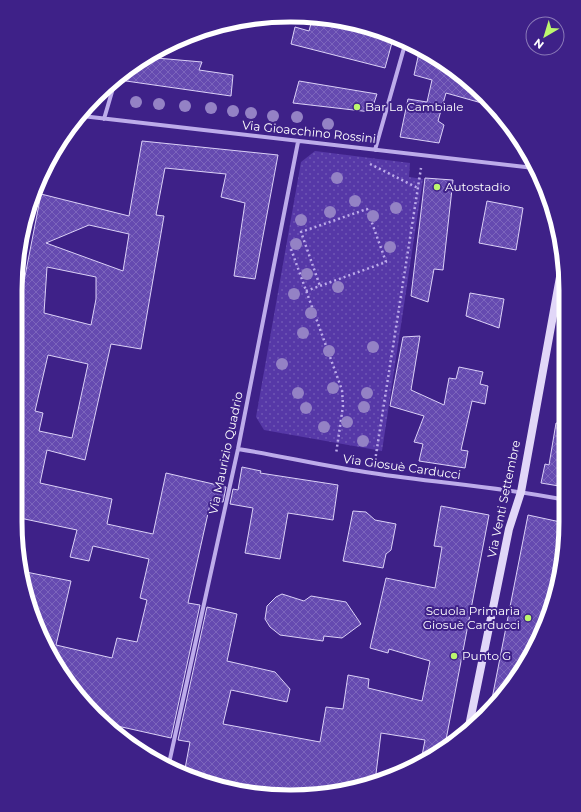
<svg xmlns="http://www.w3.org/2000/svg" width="581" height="812" font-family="Montserrat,sans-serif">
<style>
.park{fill:url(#park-dots)}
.building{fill:url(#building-cross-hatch);stroke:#dbd1f7;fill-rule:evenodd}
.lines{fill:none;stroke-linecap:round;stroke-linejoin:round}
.path{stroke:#bdacea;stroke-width:2.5;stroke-dasharray:2 3;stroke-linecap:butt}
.street{stroke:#bdacea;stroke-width:4}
.secondary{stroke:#e1d7f8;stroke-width:8}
.tree{fill:#9482c5}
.poi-dot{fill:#bcf66e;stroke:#3e2188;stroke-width:1.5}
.labels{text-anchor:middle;stroke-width:4;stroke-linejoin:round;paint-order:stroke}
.poi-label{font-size:12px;fill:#fff;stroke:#3e2188;text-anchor:start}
.street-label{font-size:12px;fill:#fff;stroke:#3e2188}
.rim{fill:none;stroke:#fff;stroke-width:5}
</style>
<defs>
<pattern id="park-dots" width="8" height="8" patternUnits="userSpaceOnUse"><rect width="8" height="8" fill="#5638a7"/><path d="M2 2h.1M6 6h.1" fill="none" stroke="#6f56b4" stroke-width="1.8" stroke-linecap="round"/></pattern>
<pattern id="building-cross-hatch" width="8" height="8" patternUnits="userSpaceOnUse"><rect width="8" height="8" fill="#654ab0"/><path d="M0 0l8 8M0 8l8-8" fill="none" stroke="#7c65bc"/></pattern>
</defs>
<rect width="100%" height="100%" fill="#3e2188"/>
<!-- park -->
<path class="park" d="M 315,151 L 410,163 L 409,177 L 423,179 L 382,451 L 264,430 L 256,417 L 301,162 Z"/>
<!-- building -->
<path class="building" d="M 313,16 L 357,24 L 355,29 L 393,39 L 385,68 L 291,44 L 295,27 L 309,31 Z
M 420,48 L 458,72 L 496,107 L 446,93 L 438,121 L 444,125 L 439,143 L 400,137 L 408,99 L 427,102 L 432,80 L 414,75 Z
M 145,57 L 202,62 L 199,70 L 233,75 L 231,96 L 126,81 L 129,69 Z
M 299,81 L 377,94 L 371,112 L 293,103 Z
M 142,141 L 278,155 L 255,279 L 234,276 L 245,203 L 221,197 L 226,174 L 165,168 L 156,215 L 164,216 L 141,349 L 111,344 L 85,460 L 47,450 L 40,483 L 112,499 L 107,524 L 153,534 L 166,473 L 226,487 L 223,502 L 211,500 L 188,603 L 200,605 L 171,738 L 104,723 L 61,674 L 24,593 L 21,571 L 71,581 L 56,645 L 112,658 L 117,638 L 137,642 L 147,600 L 140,598 L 149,559 L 93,546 L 89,561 L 70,557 L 77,530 L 15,517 L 19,307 L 41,194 L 129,216 ZM 89,225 L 129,234 L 123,271 L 46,243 ZM 47,267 L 96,277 L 96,299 L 91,325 L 44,313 ZM 48,355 L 88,364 L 72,438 L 39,431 L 43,413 L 35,411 Z
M 425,178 L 453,180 L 443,270 L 434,269 L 428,302 L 411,296 Z
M 487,201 L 523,208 L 516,250 L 479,243 Z
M 470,293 L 504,299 L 499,328 L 466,316 Z
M 420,336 L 411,390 L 444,405 L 449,378 L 456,379 L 459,367 L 483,372 L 480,384 L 488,386 L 485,404 L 472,401 L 461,450 L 468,451 L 465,468 L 419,461 L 423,444 L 414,442 L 424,416 L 390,406 L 403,337 Z
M 556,423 L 565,424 L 565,487 L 541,483 L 545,464 L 549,465 Z
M 242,467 L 261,471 L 260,473 L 338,485 L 333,520 L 288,513 L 280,559 L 245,553 L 253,508 L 230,504 L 233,489 L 238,490 Z
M 441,506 L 489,515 L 445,745 L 421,761 L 425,740 L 381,733 L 375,782 L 326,795 L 237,792 L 184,774 L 190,742 L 178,740 L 207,607 L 237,614 L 227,661 L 275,672 L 290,689 L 287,702 L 231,690 L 223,724 L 320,742 L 326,707 L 343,709 L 348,675 L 369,679 L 368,688 L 422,701 L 430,661 L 389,649 L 388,653 L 370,648 L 386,578 L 435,588 L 442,547 L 434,546 Z
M 353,511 L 366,512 L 375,520 L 396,524 L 391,550 L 386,554 L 383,568 L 343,561 Z
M 528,515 L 565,523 L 565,539 L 557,593 L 537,644 L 509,689 L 490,709 Z
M 282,594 L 304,601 L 311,596 L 346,602 L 361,624 L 342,638 L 324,636 L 323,641 L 280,635 L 270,627 L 265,619 L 267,606 L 276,597 Z"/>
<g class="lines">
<!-- path -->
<path class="path" d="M 370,164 L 418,188
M 291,249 L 342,390 L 343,406 L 336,454
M 306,291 L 386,262 L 367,209 L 301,232 L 320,286
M 375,461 L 421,168"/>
<!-- street -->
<path class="street" d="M 82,116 L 534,168
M 104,119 L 116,78
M 375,150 L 406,41
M 20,238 L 21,235
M 238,449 C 282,456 327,467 372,473 C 436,483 502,487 565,500
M 168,768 L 238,449 L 298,142"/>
<!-- secondary -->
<path class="secondary" d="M 468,731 L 509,529 L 521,492 L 564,255"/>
</g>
<!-- trees -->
<g class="tree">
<circle cx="136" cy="102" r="6"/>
<circle cx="159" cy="104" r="6"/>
<circle cx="185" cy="106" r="6"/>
<circle cx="211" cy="108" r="6"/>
<circle cx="233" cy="111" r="6"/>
<circle cx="251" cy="113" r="6"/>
<circle cx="273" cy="116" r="6"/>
<circle cx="297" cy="117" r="6"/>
<circle cx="328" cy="124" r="6"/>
<circle cx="337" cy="178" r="6"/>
<circle cx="355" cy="201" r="6"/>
<circle cx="396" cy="208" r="6"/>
<circle cx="330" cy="212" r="6"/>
<circle cx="373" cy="216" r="6"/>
<circle cx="301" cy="220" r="6"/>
<circle cx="296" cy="244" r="6"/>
<circle cx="390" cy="247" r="6"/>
<circle cx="307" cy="274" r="6"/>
<circle cx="338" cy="287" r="6"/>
<circle cx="294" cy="294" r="6"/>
<circle cx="311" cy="313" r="6"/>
<circle cx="303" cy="333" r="6"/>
<circle cx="373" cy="347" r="6"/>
<circle cx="329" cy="351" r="6"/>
<circle cx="282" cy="364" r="6"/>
<circle cx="333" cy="388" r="6"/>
<circle cx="298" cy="393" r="6"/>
<circle cx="367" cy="393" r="6"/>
<circle cx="364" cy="407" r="6"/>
<circle cx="306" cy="408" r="6"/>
<circle cx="347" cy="422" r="6"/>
<circle cx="324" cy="427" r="6"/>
<circle cx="363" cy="441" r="6"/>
</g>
<!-- markers -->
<g class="poi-dot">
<circle cx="357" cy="107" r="4"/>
<circle cx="437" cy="187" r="4"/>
<circle cx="528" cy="618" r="4"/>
<circle cx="454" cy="656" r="4"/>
</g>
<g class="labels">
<!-- poi labels -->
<g class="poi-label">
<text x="365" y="111">Bar La Cambiale</text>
<text x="445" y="191">Autostadio</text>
<text x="520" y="615" text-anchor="end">Scuola Primaria<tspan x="520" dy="14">Giosuè Carducci</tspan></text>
<text x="462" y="660">Punto G</text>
</g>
<!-- street labels -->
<g class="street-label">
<text transform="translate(309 132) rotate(6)" y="4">Via Gioacchino Rossini</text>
<text transform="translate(226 453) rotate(-78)" y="4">Via Maurizio Quadrio</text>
<text transform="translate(402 467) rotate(8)" y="4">Via Giosuè Carducci</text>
<text transform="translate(504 499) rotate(-78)" y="4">Via Venti Settembre</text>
</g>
</g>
<!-- crop -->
<path d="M0 0H581V812H0ZM290 22H291A268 268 0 0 1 559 290V522A268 268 0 0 1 291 790H290A268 268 0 0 1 22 522V290A268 268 0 0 1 290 22Z" fill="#3e2188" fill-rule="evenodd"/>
<path class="rim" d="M290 22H291A268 268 0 0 1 559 290V522A268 268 0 0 1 291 790H290A268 268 0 0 1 22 522V290A268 268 0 0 1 290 22Z"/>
<!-- north arrow -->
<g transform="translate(545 36) rotate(218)"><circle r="19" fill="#3e2188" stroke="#8b7ab8"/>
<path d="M0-3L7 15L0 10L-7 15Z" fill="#bcf66e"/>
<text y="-6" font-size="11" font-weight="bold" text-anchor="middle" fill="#ffffff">N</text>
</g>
</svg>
